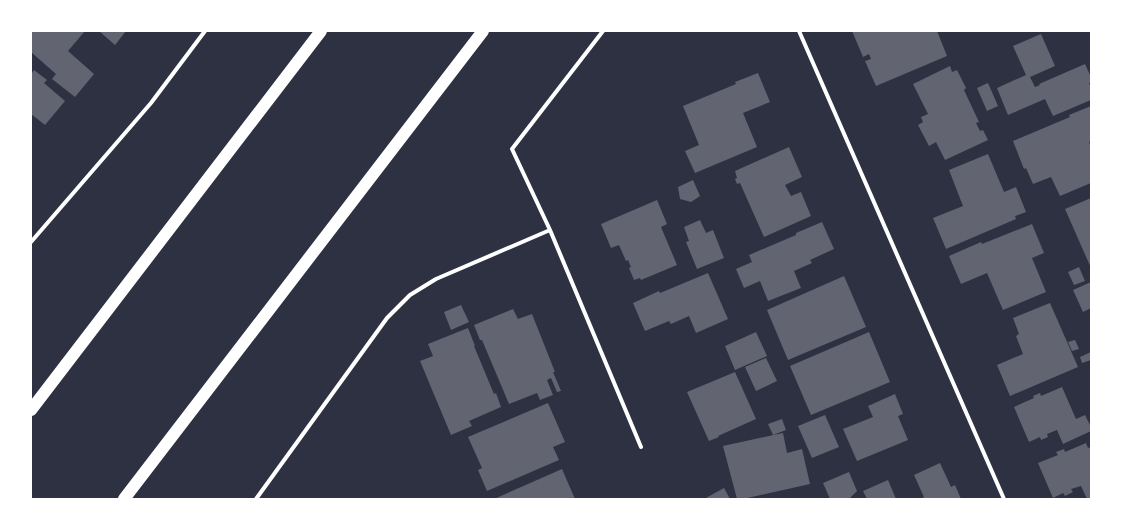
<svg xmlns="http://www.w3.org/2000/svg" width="1122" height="530" font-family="'Source Sans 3',sans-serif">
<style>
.building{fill:#626471}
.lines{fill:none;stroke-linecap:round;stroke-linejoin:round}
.minor{stroke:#fff;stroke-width:4}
.motorway{stroke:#fff;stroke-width:12}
</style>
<rect width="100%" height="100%" fill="#2d3142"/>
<!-- building -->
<path class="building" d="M 31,31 L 85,31 L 68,51 L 94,74 L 75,97 L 52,79 L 56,74 L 31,52 Z
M 99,31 L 126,31 L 115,45 Z
M 852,31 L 937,31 L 947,56 L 876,86 L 865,61 L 871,59 L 869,54 L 863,57 Z
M 1041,34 L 1055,66 L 1030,77 L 1035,87 L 1040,85 L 1039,84 L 1085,64 L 1091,77 L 1091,82 L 1089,83 L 1091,87 L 1091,100 L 1053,116 L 1045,99 L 1008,115 L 997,88 L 1026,75 L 1013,46 Z
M 950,66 L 952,72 L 957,70 L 966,88 L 964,90 L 979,122 L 976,123 L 980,131 L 983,130 L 988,140 L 945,160 L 936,142 L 929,146 L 918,125 L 923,122 L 921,117 L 928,114 L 913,84 Z
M 34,70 L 47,80 L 44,83 L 65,101 L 45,125 L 31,114 L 31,74 Z
M 758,73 L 770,102 L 743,113 L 757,147 L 695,173 L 685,151 L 699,145 L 683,106 L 736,84 L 735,82 Z
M 988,83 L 998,106 L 987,111 L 977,88 Z
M 1091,106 L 1091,141 L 1089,142 L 1091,147 L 1091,183 L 1060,196 L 1051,177 L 1033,184 L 1026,168 L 1024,169 L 1013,141 L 1070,117 L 1069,115 Z
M 789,147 L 802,177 L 785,185 L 791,196 L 801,192 L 811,216 L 764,237 L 740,183 L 737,184 L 735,179 L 737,178 L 735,171 Z
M 988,154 L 1004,192 L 1016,187 L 1026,212 L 1015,216 L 1016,219 L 946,249 L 933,218 L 963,206 L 949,170 Z
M 693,180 L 700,196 L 691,202 L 680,199 L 678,187 Z
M 1091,198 L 1091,268 L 1065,209 Z
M 657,200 L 667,224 L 661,227 L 677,265 L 641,280 L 640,278 L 634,280 L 629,268 L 631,267 L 628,260 L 626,261 L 619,245 L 611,248 L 601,224 Z
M 700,220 L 706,233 L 713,230 L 724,258 L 697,269 L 686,242 L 689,241 L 684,227 Z
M 822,222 L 834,249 L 810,260 L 812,263 L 794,271 L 801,288 L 768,301 L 760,281 L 744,288 L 736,269 L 752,262 L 749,255 L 796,235 L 796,233 Z
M 1032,224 L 1044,253 L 1032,258 L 1046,292 L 1003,310 L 987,273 L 961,284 L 949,256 L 981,242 L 982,244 Z
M 1079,267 L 1085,281 L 1074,285 L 1068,272 Z
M 708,273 L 728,319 L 696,333 L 689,316 L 671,324 L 669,321 L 645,331 L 633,303 L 659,291 L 660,293 Z
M 844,276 L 866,327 L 788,360 L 767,310 Z
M 1091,282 L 1091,308 L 1083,312 L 1073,290 Z
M 1050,303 L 1078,367 L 1010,396 L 997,365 L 1023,354 L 1016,336 L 1019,334 L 1013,318 Z
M 461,305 L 469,322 L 451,330 L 444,312 Z
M 513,309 L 518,319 L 532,314 L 555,372 L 553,372 L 561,391 L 557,392 L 551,378 L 547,380 L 553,395 L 540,400 L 537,393 L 509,404 L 482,340 L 480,340 L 474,325 Z
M 468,328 L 475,346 L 474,346 L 494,394 L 496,393 L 501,407 L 469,421 L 472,426 L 451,435 L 420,361 L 433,356 L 428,344 Z
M 756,332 L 767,356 L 735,370 L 725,346 Z
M 869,332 L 890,382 L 811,415 L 790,366 Z
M 1075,340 L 1079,349 L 1072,351 L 1068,342 Z
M 1091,352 L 1091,360 L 1082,363 L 1080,357 Z
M 766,358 L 777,381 L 756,391 L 745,367 Z
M 735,372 L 756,419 L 718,436 L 719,437 L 709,441 L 687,392 Z
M 1062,387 L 1076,419 L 1085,415 L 1091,427 L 1091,431 L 1063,444 L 1057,430 L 1047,434 L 1048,437 L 1041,440 L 1040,437 L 1029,442 L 1014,407 L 1034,398 L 1033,396 L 1040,393 L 1041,396 Z
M 895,394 L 903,414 L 898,416 L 908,440 L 857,461 L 843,429 L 873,417 L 868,406 Z
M 548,403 L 565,442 L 553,447 L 559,460 L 487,491 L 478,470 L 482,468 L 468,437 Z
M 825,415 L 839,447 L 812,458 L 798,426 Z
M 782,419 L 786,430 L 773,435 L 768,424 Z
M 783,433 L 787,453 L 802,449 L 810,484 L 743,499 L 737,499 L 723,446 Z
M 1086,443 L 1088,448 L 1091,447 L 1091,498 L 1087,499 L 1081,486 L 1071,489 L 1073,492 L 1065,496 L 1063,493 L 1053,498 L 1038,463 L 1058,455 L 1056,452 L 1064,449 L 1065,452 Z
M 940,463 L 951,487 L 955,485 L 961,499 L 920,499 L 924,497 L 914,475 Z
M 562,469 L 575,499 L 494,499 Z
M 849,472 L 857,491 L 849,499 L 830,499 L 823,483 Z
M 888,480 L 896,499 L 867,499 L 863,491 Z
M 724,488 L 730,499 L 704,499 Z"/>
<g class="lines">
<!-- minor -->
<path class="minor" d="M 603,31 L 512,149 L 550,230 L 641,447
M 799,31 L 1004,499
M 31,242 L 151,103 L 205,31
M 256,499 L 387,318 L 410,295 L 436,279 L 550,230"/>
<!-- motorway -->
<path class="motorway" d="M 31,410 L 321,31
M 124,499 L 483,31"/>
</g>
<!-- border -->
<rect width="1122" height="530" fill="none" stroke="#ffffff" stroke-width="64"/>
</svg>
